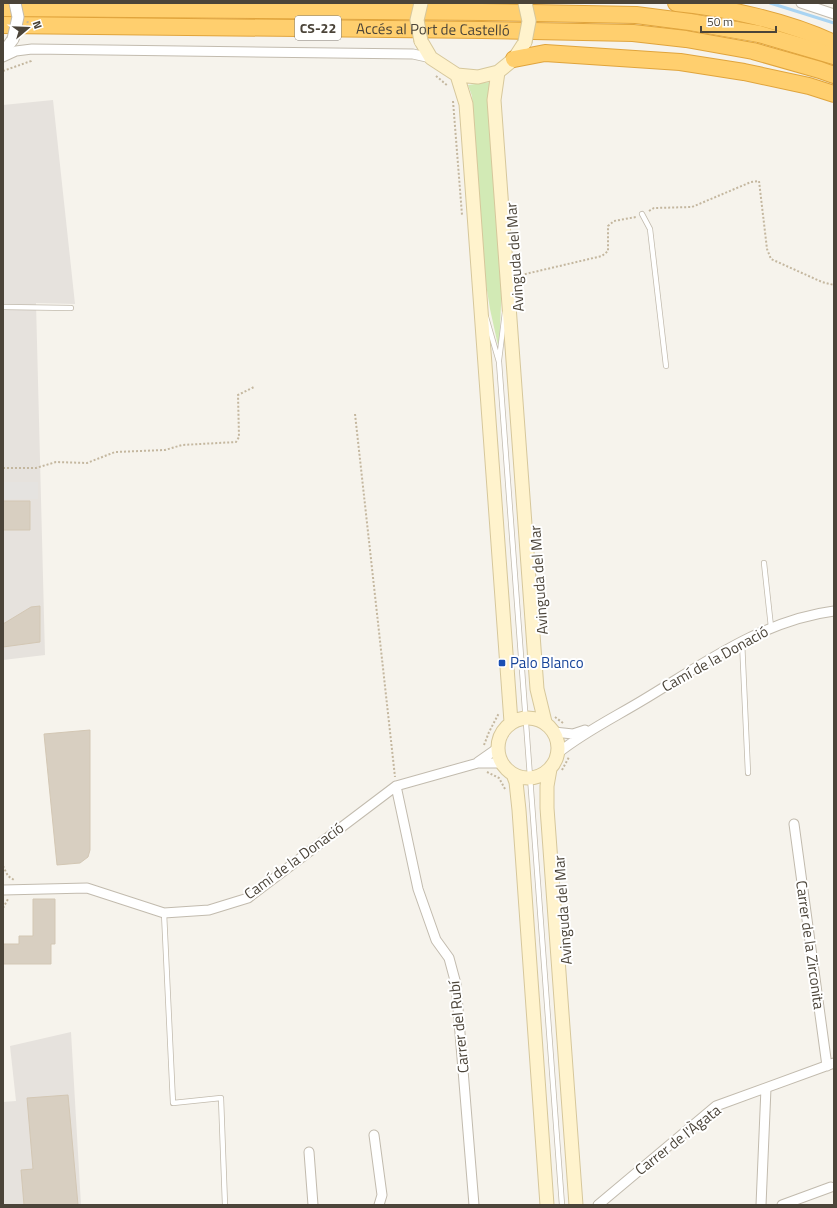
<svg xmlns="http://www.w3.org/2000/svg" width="837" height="1208" font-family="'Titillium Web',sans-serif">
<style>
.industrial{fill:#e6e2dd}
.green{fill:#d2eab5}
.parking{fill:#e5e3e0}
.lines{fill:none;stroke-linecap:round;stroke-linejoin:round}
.stream{stroke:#a9d4f2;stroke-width:3}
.building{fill:#d8cfc1;stroke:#d3c7b4}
.service-casing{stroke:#c2bbae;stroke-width:6}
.minor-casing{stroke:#c2bbae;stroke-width:11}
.tertiary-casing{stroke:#c2bbae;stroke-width:13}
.secondary-casing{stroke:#d6c79b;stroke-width:15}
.motorway-casing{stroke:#e0a43c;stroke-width:18}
.path{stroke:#c4b79f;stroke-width:2;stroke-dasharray:2 2;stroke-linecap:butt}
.service{stroke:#fff;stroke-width:4.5}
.minor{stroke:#fff;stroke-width:9}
.tertiary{stroke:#fff;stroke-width:11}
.secondary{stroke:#fff3cd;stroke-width:13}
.motorway{stroke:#ffcf6e;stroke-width:16}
.tertiary-bridge-casing{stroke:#c2bbae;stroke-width:13;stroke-linecap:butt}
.secondary-bridge-casing{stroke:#d6c79b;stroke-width:15;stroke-linecap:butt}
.path-bridge{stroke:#c4b79f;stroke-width:2;stroke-dasharray:2 2;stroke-linecap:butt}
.tertiary-bridge{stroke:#fff;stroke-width:11}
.secondary-bridge{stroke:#fff3cd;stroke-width:13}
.transit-dot{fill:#1a4fb4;stroke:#fff;stroke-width:1.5}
.labels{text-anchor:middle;stroke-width:4;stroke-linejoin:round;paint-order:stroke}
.shield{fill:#fff;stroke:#817c74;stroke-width:1}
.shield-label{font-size:14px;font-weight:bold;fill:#4b4439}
.street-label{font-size:15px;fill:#4b4439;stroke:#fff}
.transit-label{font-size:15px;fill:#164399;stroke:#fff;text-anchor:start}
</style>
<rect width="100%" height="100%" fill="#f6f3ec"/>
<!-- industrial -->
<path class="industrial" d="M 53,100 L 75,304 L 36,303 L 45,655 L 3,660 L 3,105 Z
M 71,1032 L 81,1205 L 3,1205 L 3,1102 L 16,1101 L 10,1046 Z"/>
<!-- green -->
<path class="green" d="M 490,82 L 488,98 L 502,283 L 499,350 L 490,309 L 485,278 L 472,96 L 468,85 Z"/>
<!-- parking -->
<path class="parking" d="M 3,482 L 38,482 L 38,499 L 3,499 Z"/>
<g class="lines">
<!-- stream -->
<path class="stream" d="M 770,3 L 834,23"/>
</g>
<!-- building -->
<path class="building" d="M 3,501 L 30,501 L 30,530 L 3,530 Z
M 40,606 L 40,642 L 3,647 L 3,624 L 31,607 Z
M 90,730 L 90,850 L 88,857 L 80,863 L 57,865 L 44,734 Z
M 33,899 L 55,899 L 55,944 L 51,944 L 51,964 L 3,964 L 3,944 L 19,944 L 19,936 L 33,936 Z
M 68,1095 L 78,1205 L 24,1205 L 21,1170 L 33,1169 L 27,1098 Z"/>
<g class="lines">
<!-- service casing -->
<g class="service-casing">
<path id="service" d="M 642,214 L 650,229 L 666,366
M 3,307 L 71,308
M 486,317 L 499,362 L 562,1205
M 499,360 L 505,312
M 764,563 L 771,627
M 742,641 L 748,773
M 164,913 L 173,1103 L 221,1098 L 225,1205"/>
</g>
<!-- minor casing -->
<g class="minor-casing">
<path id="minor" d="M 801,3 L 834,14
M 3,57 L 16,51 L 32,49 L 413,54 L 431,58
M 554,732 L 573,734 L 585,730
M 558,753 C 584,732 615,717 643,700 C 703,664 763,620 834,611
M 478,762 L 498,748
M 396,786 L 418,889 L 436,940 L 449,958 L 456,984 L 474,1205
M 794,824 L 827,1066
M 3,890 L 87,888 L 164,913 L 209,910 L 248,898 L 396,786 L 478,763 L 502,763
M 374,1135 L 382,1195 L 379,1205
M 309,1152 L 313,1205
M 598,1205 L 716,1106 L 834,1063
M 761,1205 L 766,1088
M 782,1205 L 831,1187"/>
</g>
<!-- tertiary casing -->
<g class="tertiary-casing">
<path id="tertiary" d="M 3,53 L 13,39"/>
</g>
<!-- secondary casing -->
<g class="secondary-casing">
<path id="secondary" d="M 421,41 L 431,58 L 457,75 L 478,77 L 498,72 L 514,59 L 525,42
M 498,72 L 494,100 L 537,689 L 545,722
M 457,75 L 466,104 L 511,722
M498 748a30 30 0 1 1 60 0a30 30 0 1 1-60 0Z
M 550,769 L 547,786 L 547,808 L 576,1205
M 513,774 L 516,782 L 519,810 L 547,1205"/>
</g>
<!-- motorway casing -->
<g class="motorway-casing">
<g id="motorway">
<path d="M 676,3 C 727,8 787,21 834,43"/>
<path d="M 3,8 L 481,12 L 636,15 L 690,22 L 759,34 L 834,56"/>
<path id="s1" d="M 3,25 L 482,30 L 633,33 L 686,39 L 753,51 L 820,70 L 834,75"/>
<path d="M 514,59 L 545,53 L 680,62 L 744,72 L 809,86 L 834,94"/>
</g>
</g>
<!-- path -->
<path class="path" d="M 3,71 L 31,61 L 31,59
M 436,76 L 448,86
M 453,101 L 462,215
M 649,211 L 654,208 L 692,207 L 751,182 L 759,181 L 767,249 L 771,259 L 822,282 L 834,285
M 517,276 L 602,256 L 608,251 L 608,226 L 614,221 L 636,217
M 355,414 L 395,777
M 3,468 L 36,468 L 56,462 L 87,463 L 115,452 L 165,450 L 182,445 L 236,442 L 239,437 L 238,395 L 254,387
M 555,717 L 563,723
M 484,745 L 489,732 L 499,713
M 562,770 L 569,757
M 487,772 L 499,778 L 505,789
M 3,866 L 8,876 L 14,880
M 3,908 L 8,899"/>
<!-- service -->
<use href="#service" class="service"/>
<!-- minor -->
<use href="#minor" class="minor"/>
<!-- tertiary -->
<use href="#tertiary" class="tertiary"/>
<!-- secondary -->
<use href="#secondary" class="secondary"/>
<!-- motorway -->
<use href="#motorway" class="motorway"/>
<!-- tertiary-bridge casing -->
<g class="tertiary-bridge-casing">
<path id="tertiary-bridge" d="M 13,39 L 18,17 L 15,3"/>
</g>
<!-- secondary-bridge casing -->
<g class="secondary-bridge-casing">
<path id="secondary-bridge" d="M 525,3 L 529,21 L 525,42
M 421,41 L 417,20 L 421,3"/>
</g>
<!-- path-bridge -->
<path class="path-bridge" d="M 26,31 L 28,20"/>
<!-- tertiary-bridge -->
<use href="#tertiary-bridge" class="tertiary-bridge"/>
<!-- secondary-bridge -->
<use href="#secondary-bridge" class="secondary-bridge"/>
</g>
<!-- markers -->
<rect class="transit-dot" x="498" y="659" width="8" height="8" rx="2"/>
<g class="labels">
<!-- shield labels -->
<rect class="shield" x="295" y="16" width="46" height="24" rx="3"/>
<g class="shield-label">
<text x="318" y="33">CS-22</text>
</g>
<!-- street labels -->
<g class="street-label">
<text dy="5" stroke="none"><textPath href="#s1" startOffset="430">Accés al Port de Castelló</textPath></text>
<text transform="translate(515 257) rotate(-94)" y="5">Avinguda del Mar</text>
<text transform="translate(539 580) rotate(-94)" y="5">Avinguda del Mar</text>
<text transform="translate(715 659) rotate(-29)" y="5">Camí de la Donació</text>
<text transform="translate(294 861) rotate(-36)" y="5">Camí de la Donació</text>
<text transform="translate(563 910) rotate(-94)" y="5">Avinguda del Mar</text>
<text transform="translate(810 945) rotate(82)" y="5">Carrer de la Zirconita</text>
<text transform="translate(459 1027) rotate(-96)" y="5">Carrer del Rubí</text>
<text transform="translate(678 1140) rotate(-38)" y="5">Carrer de l'Àgata</text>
</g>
<!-- transit labels -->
<g class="transit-label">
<text x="510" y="668">Palo Blanco</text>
</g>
</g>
<!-- border -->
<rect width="837" height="1208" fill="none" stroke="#4b4439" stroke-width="8"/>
<!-- north arrow -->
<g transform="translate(28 28) rotate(71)" stroke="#ffffff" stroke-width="3" paint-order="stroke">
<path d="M0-3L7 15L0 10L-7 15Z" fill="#4b4439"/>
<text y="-6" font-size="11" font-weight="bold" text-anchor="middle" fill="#4b4439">N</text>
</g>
<!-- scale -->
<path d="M701 26v6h75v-6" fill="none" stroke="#4b4439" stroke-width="2"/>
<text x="707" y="26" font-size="12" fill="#4b4439" stroke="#ffffff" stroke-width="3" paint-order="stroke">50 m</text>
</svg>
